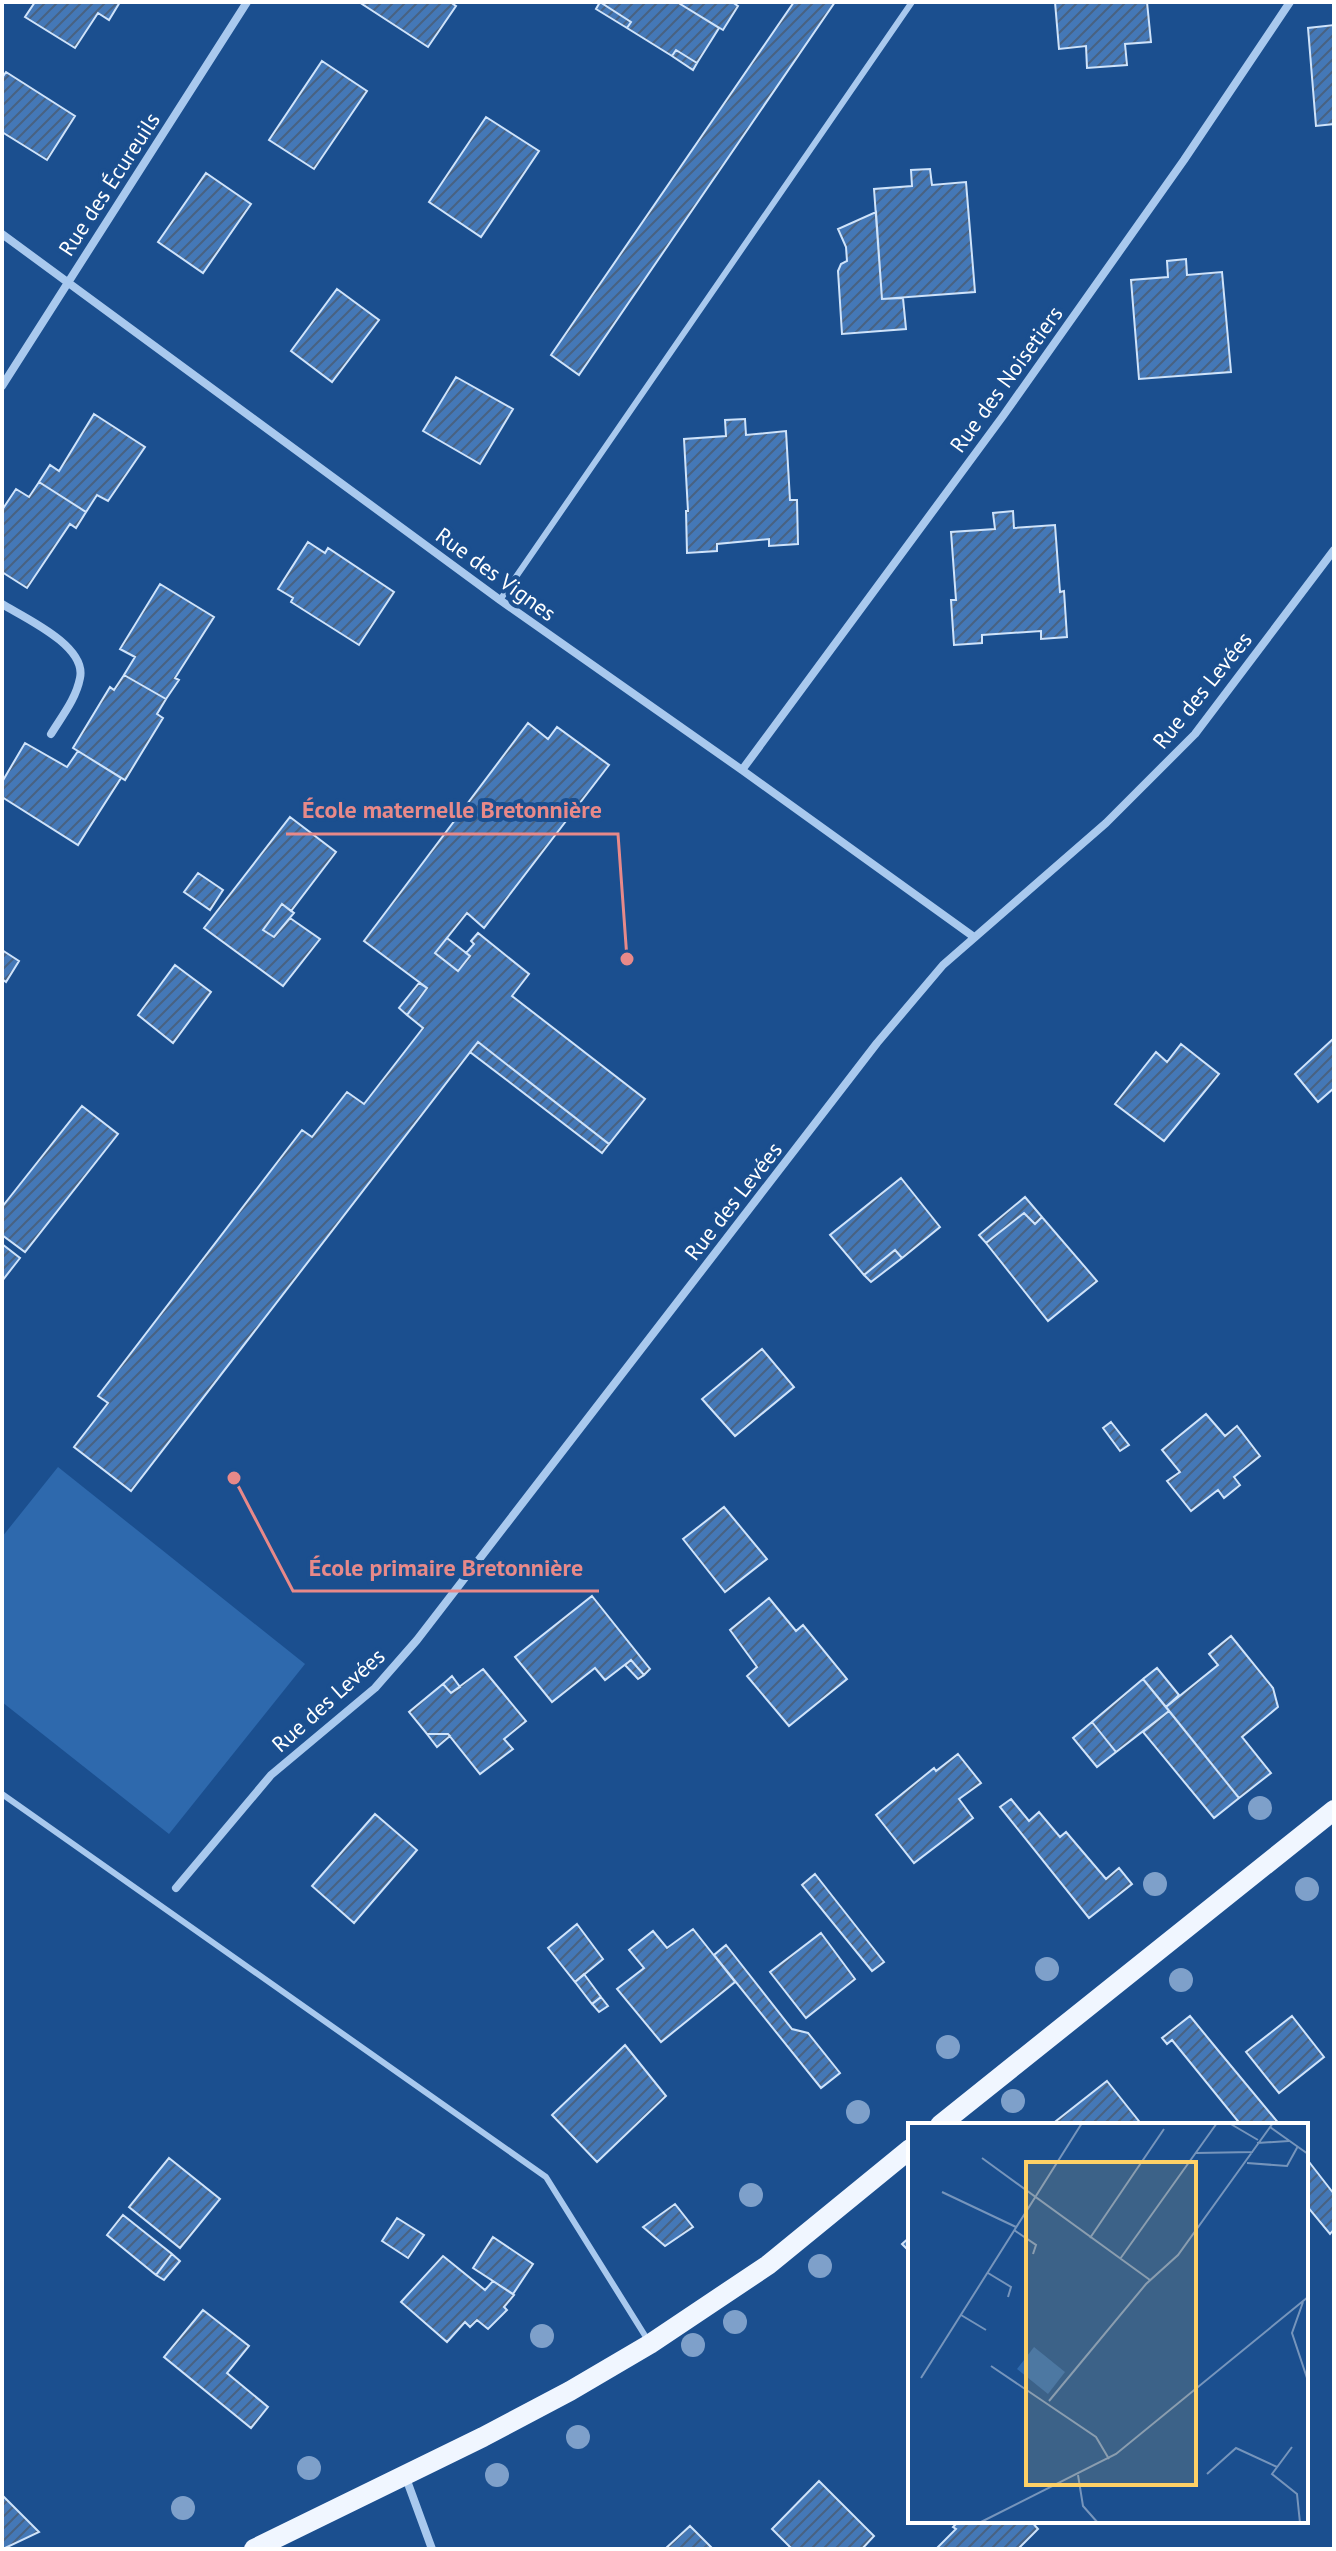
<svg xmlns="http://www.w3.org/2000/svg" width="1336" height="2551" font-family="'PT Sans',sans-serif">
<style>
.grass{fill:#2e69ad}
.building{fill:url(#building-hatch);stroke:#cfe3fa;stroke-width:2}
.lines{fill:none;stroke-linecap:round;stroke-linejoin:round}
.lane{stroke:#a9c9ee;stroke-width:6}
.street{stroke:#a9c9ee;stroke-width:8}
.primary{stroke:#f0f6ff;stroke-width:20}
.tree{fill:#7ea0ca}
.labels{text-anchor:middle;stroke-width:8;stroke-linejoin:round;paint-order:stroke}
.street-label{font-size:22px;fill:#fff;stroke:#1b4f8f}
.inset-road{fill:none;stroke:#7695bc;stroke-width:2}
.view{fill:#ffd166;fill-opacity:0.15;stroke:#ffd166;stroke-width:4}
.inset-edge{fill:none;stroke:#fff;stroke-width:4}
.leader{fill:none;stroke:#e88989;stroke-width:3}
.callout-dot{fill:#e88989;stroke:#1b4f8f;stroke-width:3}
.callout-label{font-size:24px;text-anchor:middle;font-weight:bold;fill:#e88989;stroke:#1b4f8f;stroke-width:8;stroke-linejoin:round;paint-order:stroke}
</style>
<defs>
<pattern id="building-hatch" width="6" height="6" patternUnits="userSpaceOnUse" patternTransform="scale(2)"><rect width="6" height="6" fill="#4478b7"/><path d="M-1 1l2-2M0 6l6-6M5 7l2-2" fill="none" stroke="#486282"/></pattern>
</defs>
<rect width="100%" height="100%" fill="#1b4f8f"/>
<!-- grass -->
<path class="grass" d="M 58,1467 L 305,1664 L 169,1834 L 2,1702 L 2,1537 Z"/>
<!-- building -->
<path class="building" d="M 35,2 L 120,2 L 109,20 L 98,13 L 75,48 L 25,17 Z
M 359,2 L 450,2 L 456,6 L 428,47 Z
M 600,2 L 677,2 L 719,28 L 697,63 L 676,50 L 672,56 L 627,28 L 631,22 Z
M 600,2 L 631,22 L 627,28 L 596,9 Z
M 677,2 L 732,2 L 738,6 L 723,30 Z
M 794,2 L 835,2 L 579,375 L 551,355 Z
M 1055,2 L 1147,2 L 1151,42 L 1125,44 L 1127,65 L 1087,68 L 1086,46 L 1059,49 Z
M 1334,25 L 1334,124 L 1316,126 L 1308,28 Z
M 676,50 L 697,63 L 693,70 L 672,56 Z
M 322,61 L 367,91 L 314,169 L 269,140 Z
M 6,72 L 75,116 L 47,160 L 2,132 L 2,78 Z
M 486,117 L 539,151 L 481,237 L 429,202 Z
M 930,169 L 932,185 L 966,182 L 975,292 L 882,299 L 874,189 L 912,186 L 911,170 Z
M 206,173 L 251,204 L 203,273 L 158,242 Z
M 876,212 L 882,299 L 903,298 L 906,329 L 842,334 L 838,271 L 841,264 L 847,261 L 846,247 L 838,229 Z
M 1186,259 L 1187,275 L 1222,272 L 1231,372 L 1139,379 L 1131,280 L 1168,277 L 1167,261 Z
M 337,289 L 379,320 L 332,382 L 291,351 Z
M 456,377 L 513,409 L 480,464 L 423,431 Z
M 94,414 L 145,447 L 108,501 L 97,495 L 86,512 L 39,482 L 50,465 L 59,471 Z
M 745,419 L 746,435 L 786,431 L 790,500 L 797,500 L 798,544 L 769,546 L 769,539 L 717,544 L 717,551 L 687,553 L 686,511 L 688,511 L 684,439 L 726,436 L 725,420 Z
M 39,482 L 86,512 L 76,528 L 70,524 L 27,588 L 2,572 L 2,510 L 16,489 L 29,497 Z
M 1013,511 L 1014,528 L 1055,525 L 1060,592 L 1064,591 L 1067,637 L 1041,639 L 1041,631 L 982,635 L 982,643 L 954,645 L 951,600 L 956,600 L 951,532 L 995,529 L 993,513 Z
M 308,542 L 325,553 L 328,548 L 394,592 L 359,645 L 291,602 L 293,598 L 278,589 Z
M 160,584 L 214,617 L 175,678 L 179,680 L 166,699 L 124,675 L 135,657 L 120,649 Z
M 124,675 L 166,699 L 157,714 L 163,718 L 125,780 L 73,748 L 110,687 L 114,690 Z
M 528,723 L 548,739 L 557,727 L 609,765 L 484,928 L 467,913 L 435,953 L 458,971 L 470,956 L 466,953 L 474,944 L 471,941 L 478,933 L 529,974 L 512,996 L 645,1099 L 609,1144 L 478,1042 L 131,1491 L 74,1447 L 108,1403 L 98,1396 L 302,1130 L 312,1137 L 347,1092 L 364,1104 L 423,1028 L 407,1015 L 427,988 L 364,941 Z
M 25,743 L 67,767 L 78,751 L 121,778 L 78,845 L 2,797 L 2,782 Z
M 290,817 L 336,852 L 291,911 L 282,904 L 263,930 L 274,937 L 290,918 L 320,939 L 283,986 L 204,928 Z
M 198,873 L 223,890 L 210,910 L 184,892 Z
M 282,904 L 294,913 L 274,937 L 263,930 Z
M 447,938 L 470,956 L 458,971 L 435,953 Z
M 2,950 L 19,961 L 6,982 L 2,979 Z
M 175,965 L 211,992 L 173,1043 L 138,1015 Z
M 419,983 L 427,988 L 407,1015 L 399,1008 Z
M 1334,1038 L 1334,1088 L 1318,1102 L 1295,1074 Z
M 478,1042 L 609,1144 L 602,1153 L 470,1052 Z
M 1181,1044 L 1219,1074 L 1164,1141 L 1115,1104 L 1156,1052 L 1167,1062 Z
M 82,1106 L 118,1134 L 25,1252 L 2,1235 L 2,1207 Z
M 901,1178 L 940,1227 L 902,1258 L 895,1250 L 864,1275 L 830,1235 Z
M 1025,1197 L 1042,1217 L 1035,1224 L 1024,1213 L 986,1243 L 979,1235 Z
M 1024,1213 L 1035,1224 L 1042,1217 L 1097,1281 L 1048,1321 L 986,1243 Z
M 2,1244 L 20,1258 L 2,1281 Z
M 895,1250 L 902,1258 L 871,1282 L 864,1275 Z
M 762,1349 L 794,1387 L 735,1436 L 702,1399 Z
M 1206,1414 L 1225,1436 L 1237,1426 L 1260,1456 L 1234,1477 L 1240,1485 L 1224,1498 L 1218,1490 L 1191,1511 L 1167,1481 L 1180,1472 L 1162,1450 Z
M 1111,1422 L 1129,1445 L 1120,1451 L 1103,1428 Z
M 724,1507 L 767,1559 L 725,1592 L 683,1539 Z
M 592,1596 L 650,1669 L 644,1675 L 631,1660 L 605,1680 L 595,1668 L 552,1702 L 515,1657 Z
M 769,1598 L 796,1631 L 803,1625 L 847,1679 L 789,1726 L 747,1676 L 757,1667 L 730,1630 Z
M 1231,1636 L 1273,1688 L 1278,1707 L 1242,1737 L 1271,1773 L 1239,1798 L 1166,1707 L 1218,1665 L 1209,1654 Z
M 631,1660 L 644,1675 L 638,1679 L 625,1665 Z
M 1157,1668 L 1179,1695 L 1166,1707 L 1143,1679 Z
M 483,1669 L 526,1721 L 504,1739 L 513,1749 L 480,1774 L 448,1734 L 427,1734 L 409,1712 L 443,1684 L 451,1693 Z
M 452,1676 L 460,1687 L 451,1693 L 443,1684 Z
M 1143,1679 L 1169,1711 L 1116,1752 L 1092,1722 Z
M 1169,1711 L 1239,1798 L 1214,1818 L 1143,1732 Z
M 1092,1722 L 1116,1752 L 1097,1767 L 1073,1738 Z
M 427,1734 L 448,1734 L 450,1736 L 437,1747 Z
M 958,1754 L 981,1783 L 959,1799 L 973,1818 L 914,1863 L 876,1815 L 934,1768 L 936,1771 Z
M 1011,1799 L 1029,1821 L 1039,1812 L 1060,1837 L 1066,1832 L 1106,1879 L 1119,1868 L 1132,1884 L 1089,1918 L 1000,1807 Z
M 375,1814 L 417,1850 L 354,1923 L 312,1886 Z
M 815,1874 L 884,1962 L 872,1971 L 802,1885 Z
M 577,1924 L 603,1959 L 575,1982 L 548,1948 Z
M 693,1929 L 735,1982 L 661,2042 L 617,1989 L 644,1968 L 629,1950 L 653,1931 L 667,1948 Z
M 821,1933 L 855,1979 L 806,2018 L 770,1972 Z
M 726,1945 L 792,2029 L 808,2033 L 840,2073 L 821,2088 L 714,1955 Z
M 584,1974 L 601,1997 L 592,2004 L 575,1982 Z
M 601,1997 L 608,2006 L 599,2012 L 592,2004 Z
M 1190,2016 L 1217,2049 L 1280,2125 L 1241,2125 L 1172,2040 L 1167,2044 L 1162,2038 Z
M 1292,2016 L 1324,2057 L 1279,2093 L 1246,2052 Z
M 625,2045 L 666,2096 L 597,2162 L 552,2115 Z
M 1107,2081 L 1142,2125 L 1051,2125 Z
M 169,2158 L 220,2199 L 180,2248 L 129,2207 Z
M 1306,2158 L 1334,2194 L 1334,2229 L 1330,2234 L 1306,2205 Z
M 675,2204 L 693,2227 L 665,2246 L 643,2227 Z
M 123,2215 L 172,2254 L 156,2275 L 107,2235 Z
M 397,2218 L 424,2235 L 408,2258 L 382,2241 Z
M 493,2237 L 533,2264 L 513,2294 L 473,2268 Z
M 910,2237 L 910,2252 L 902,2244 Z
M 172,2254 L 180,2261 L 164,2280 L 156,2275 Z
M 443,2256 L 485,2290 L 493,2281 L 514,2295 L 504,2307 L 507,2310 L 488,2329 L 477,2320 L 470,2327 L 465,2322 L 447,2342 L 401,2302 Z
M 203,2310 L 249,2346 L 227,2373 L 268,2407 L 251,2428 L 164,2357 Z
M 819,2481 L 874,2536 L 862,2549 L 792,2549 L 772,2529 Z
M 2,2495 L 39,2532 L 3,2549 L 2,2549 Z
M 959,2521 L 1031,2521 L 1038,2529 L 1018,2549 L 936,2549 L 956,2529 L 953,2527 Z
M 690,2526 L 713,2549 L 665,2549 Z"/>
<g class="lines">
<!-- lane -->
<path class="lane" d="M 500,600 L 912,2
M 2,1794 L 546,2177 L 649,2342"/>
<!-- street -->
<path class="street" d="M 2,234 L 500,600 L 742,770 L 974,937
M 2,386 L 247,2
M 2,604 C 25,618 87,646 80,678 C 76,699 62,716 51,734
M 742,770 L 1003,416 L 1184,160 L 1290,2
M 176,1888 L 271,1775 L 375,1688 L 417,1640 L 877,1043 L 943,965 L 1106,823 L 1195,734 L 1334,550
M 406,2478 L 432,2549"/>
<!-- primary -->
<path class="primary" d="M 940,2125 L 1334,1810
M 254,2549 L 483,2437 L 570,2391 L 650,2344 L 768,2265 L 910,2149"/>
</g>
<!-- trees -->
<g class="tree">
<circle cx="1260" cy="1808" r="12"/>
<circle cx="1155" cy="1884" r="12"/>
<circle cx="1307" cy="1889" r="12"/>
<circle cx="1047" cy="1969" r="12"/>
<circle cx="1181" cy="1980" r="12"/>
<circle cx="948" cy="2047" r="12"/>
<circle cx="1013" cy="2101" r="12"/>
<circle cx="858" cy="2112" r="12"/>
<circle cx="751" cy="2195" r="12"/>
<circle cx="820" cy="2266" r="12"/>
<circle cx="735" cy="2322" r="12"/>
<circle cx="542" cy="2336" r="12"/>
<circle cx="693" cy="2345" r="12"/>
<circle cx="578" cy="2437" r="12"/>
<circle cx="309" cy="2468" r="12"/>
<circle cx="497" cy="2475" r="12"/>
<circle cx="183" cy="2508" r="12"/>
</g>
<g class="labels">
<!-- street labels -->
<g class="street-label">
<text transform="translate(109 184) rotate(-57)" y="8">Rue des Écureuils</text>
<text transform="translate(1006 379) rotate(-54)" y="8">Rue des Noisetiers</text>
<text transform="translate(496 574) rotate(36)" y="8">Rue des Vignes</text>
<text transform="translate(1202 690) rotate(-51)" y="8">Rue des Levées</text>
<text transform="translate(733 1201) rotate(-52)" y="8">Rue des Levées</text>
<text transform="translate(328 1700) rotate(-42)" y="8">Rue des Levées</text>
</g>
</g>
<!-- overview -->
<g transform="translate(908 2123)">
<rect width="400" height="400" fill="#1b4f8f"/>
<path d="M 126,224 L 157,249 L 140,271 L 109,246 Z" fill="#2e69ad"/>
<path class="inset-road" d="M 321,0 L 350,17M 362,4 L 400,31M 349,20 L 381,18M 288,30 L 345,29M 74,35 L 242,157M 339,40 L 379,43 L 390,23M 34,69 L 108,104M 106,107 L 128,122 L 125,131M 182,115 L 256,6M 212,136 L 309,0M 80,150 L 103,164 L 100,174M 395,179 L 384,210 L 400,258M 53,192 L 78,207M 83,243 L 188,314 L 201,336M 13,255 L 174,0M 141,278 L 238,161 L 270,132 L 365,0M 384,324 L 364,351 L 389,371 L 392,400M 299,351 L 328,325 L 369,344M 170,352 L 175,383 L 190,400M 71,400 L 208,331 L 400,174"/>
<path class="view" d="M 118,39 L 288,39 L 288,362 L 118,362 Z"/>
<rect width="400" height="400" class="inset-edge"/>
</g>
<!-- callouts -->
<path class="leader" d="M627 959L618 834H286M234 1478L293 1591H599"/>
<g class="callout-dot">
<circle cx="627" cy="959" r="8"/>
<circle cx="234" cy="1478" r="8"/>
</g>
<g class="callout-label">
<text x="452" y="818">École maternelle Bretonnière</text>
<text x="446" y="1576">École primaire Bretonnière</text>
</g>
<!-- border -->
<rect width="1336" height="2551" fill="none" stroke="#ffffff" stroke-width="8"/>
</svg>
